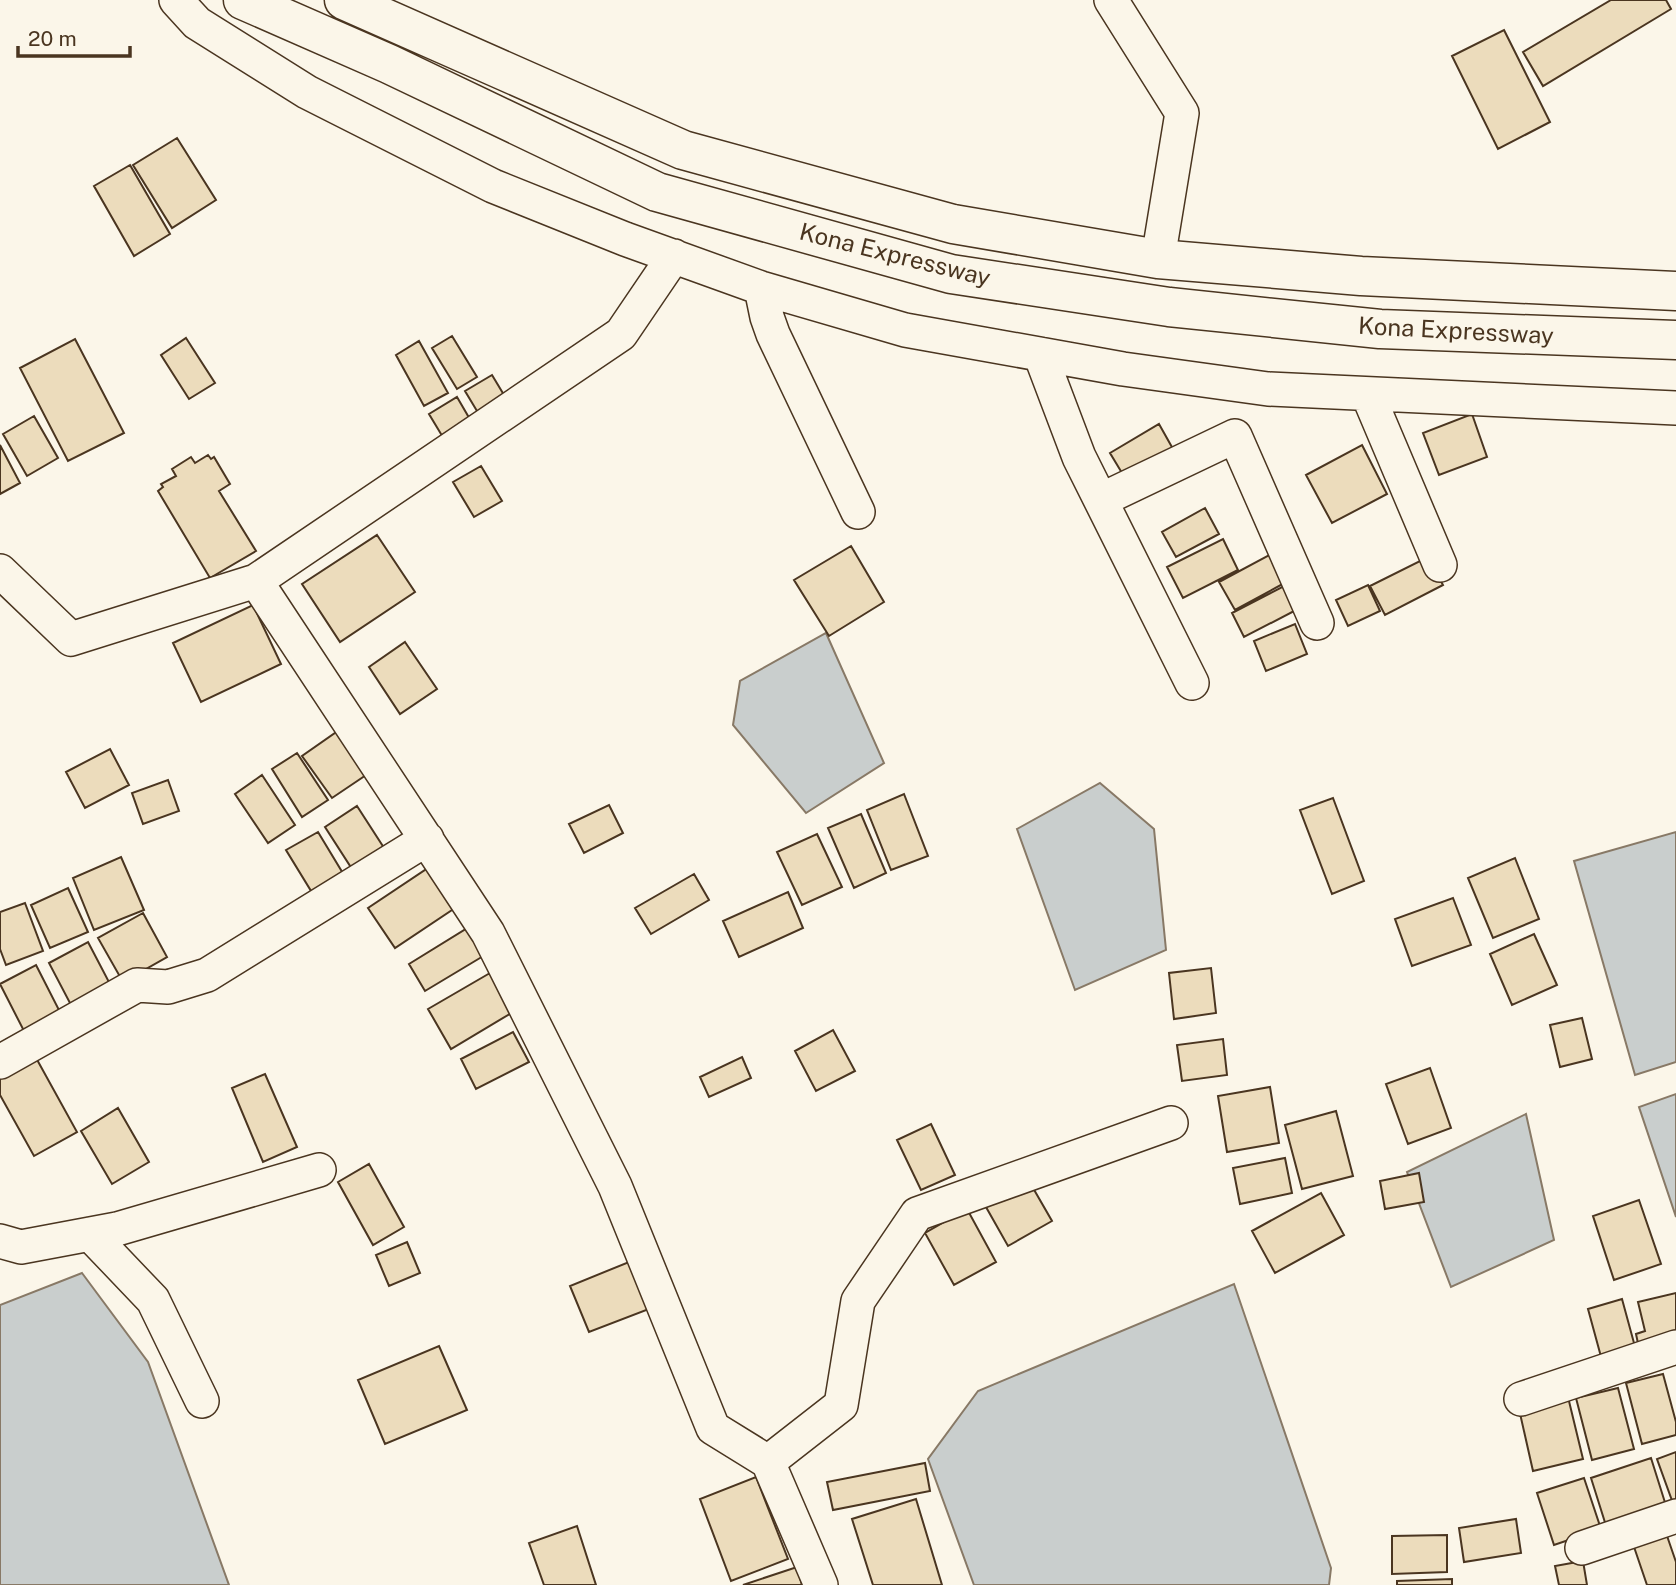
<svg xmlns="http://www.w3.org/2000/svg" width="1676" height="1585" font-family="'Public Sans',sans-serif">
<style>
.water{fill:#c9cecd;stroke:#887966;stroke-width:2}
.building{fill:#ecdcbc;stroke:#4a3520;stroke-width:2}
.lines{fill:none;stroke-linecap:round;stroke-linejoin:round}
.minor-casing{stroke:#4a3520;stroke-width:36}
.trunk-casing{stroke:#4a3520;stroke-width:41}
.minor{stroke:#fbf6e9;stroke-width:33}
.trunk{stroke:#fbf6e9;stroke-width:38}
.labels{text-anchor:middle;stroke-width:5;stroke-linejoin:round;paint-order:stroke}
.street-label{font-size:24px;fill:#4a3520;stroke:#fbf6e9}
</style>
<rect width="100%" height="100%" fill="#fbf6e9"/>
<!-- water -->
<path class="water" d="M 826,633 L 884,763 L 806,813 L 733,725 L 740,681 Z
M 1100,783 L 1154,829 L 1166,950 L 1075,990 L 1017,829 Z
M 1676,832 L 1676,1062 L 1635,1075 L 1574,861 Z
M 1676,1094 L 1676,1217 L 1639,1107 Z
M 1526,1114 L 1554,1240 L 1451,1287 L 1407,1172 Z
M 82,1273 L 148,1362 L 229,1585 L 0,1585 L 0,1305 Z
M 1234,1284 L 1331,1568 L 1329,1585 L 974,1585 L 928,1459 L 978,1391 Z"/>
<!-- building -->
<path class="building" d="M 1611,0 L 1666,0 L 1671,9 L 1543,86 L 1523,52 Z
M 1504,30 L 1550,122 L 1498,149 L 1452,56 Z
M 177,138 L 216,200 L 172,228 L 133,165 Z
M 130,165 L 170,234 L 134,256 L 94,186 Z
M 452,336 L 477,377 L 457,389 L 432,348 Z
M 186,338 L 215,383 L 189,399 L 161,355 Z
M 75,339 L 124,433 L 68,461 L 20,368 Z
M 419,341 L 448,393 L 424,406 L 396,355 Z
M 492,375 L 510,405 L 483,421 L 465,391 Z
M 457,397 L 475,428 L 447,444 L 429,414 Z
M 1472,414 L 1487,457 L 1439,475 L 1423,433 Z
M 34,416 L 58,458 L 27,476 L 3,434 Z
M 1159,424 L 1173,449 L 1125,478 L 1110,453 Z
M 0,445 L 20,483 L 0,494 Z
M 1362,445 L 1387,494 L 1332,523 L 1306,475 Z
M 208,455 L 211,459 L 214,457 L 230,484 L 219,491 L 256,551 L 210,578 L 158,491 L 163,487 L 161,484 L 176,476 L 172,469 L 191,457 L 195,463 Z
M 481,466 L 502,501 L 474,517 L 453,482 Z
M 1205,508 L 1219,534 L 1176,557 L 1162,532 Z
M 377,535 L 415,592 L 340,642 L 302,584 Z
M 1223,539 L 1238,570 L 1183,598 L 1167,567 Z
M 851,546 L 884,602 L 829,636 L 794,580 Z
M 1275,552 L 1290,580 L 1235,610 L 1219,582 Z
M 1428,557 L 1443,585 L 1385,615 L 1370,586 Z
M 1286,585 L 1298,609 L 1244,637 L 1232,613 Z
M 1368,585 L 1380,611 L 1348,626 L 1336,600 Z
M 253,605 L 281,664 L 201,702 L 173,643 Z
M 1295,624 L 1307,654 L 1266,671 L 1254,641 Z
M 405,642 L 437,689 L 400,714 L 369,667 Z
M 345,726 L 375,769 L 332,798 L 302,756 Z
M 110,749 L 129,785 L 85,808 L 66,772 Z
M 297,753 L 328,800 L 302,817 L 272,769 Z
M 262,775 L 295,825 L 268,843 L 235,794 Z
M 168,780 L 179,811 L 143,824 L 132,793 Z
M 904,794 L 928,856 L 891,870 L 867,810 Z
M 1333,798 L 1364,881 L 1332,894 L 1300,810 Z
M 609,805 L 623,833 L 584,853 L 569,824 Z
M 357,806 L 386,851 L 354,872 L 325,827 Z
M 861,814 L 886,873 L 854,888 L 828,828 Z
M 318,832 L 347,880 L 316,899 L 286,850 Z
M 817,834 L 842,887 L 802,905 L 777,852 Z
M 121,857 L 144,910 L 94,930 L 73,878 Z
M 1515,858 L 1539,919 L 1493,938 L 1468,878 Z
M 428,868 L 455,908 L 395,948 L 368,908 Z
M 694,874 L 709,900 L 651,934 L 635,908 Z
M 68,888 L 88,932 L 50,948 L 31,905 Z
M 788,892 L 803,928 L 739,957 L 723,921 Z
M 1453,898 L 1471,945 L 1412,966 L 1395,919 Z
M 25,903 L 43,951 L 6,965 L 0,949 L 0,912 Z
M 143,913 L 167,957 L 123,982 L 98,938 Z
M 474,924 L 490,952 L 425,991 L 409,964 Z
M 1534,934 L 1557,985 L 1512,1005 L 1490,954 Z
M 88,942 L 110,984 L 71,1005 L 49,963 Z
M 36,965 L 60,1012 L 24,1031 L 0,984 Z
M 1211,968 L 1216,1013 L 1174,1019 L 1169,973 Z
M 490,973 L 513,1012 L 451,1049 L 428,1009 Z
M 1582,1018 L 1592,1059 L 1560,1067 L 1550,1025 Z
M 833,1030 L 855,1071 L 816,1091 L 795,1051 Z
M 513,1032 L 529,1062 L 476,1089 L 461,1059 Z
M 1223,1039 L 1227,1075 L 1182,1081 L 1177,1045 Z
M 35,1056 L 77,1132 L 34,1156 L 0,1095 L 0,1075 Z
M 742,1057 L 751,1078 L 709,1097 L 700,1077 Z
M 1430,1068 L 1451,1128 L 1408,1144 L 1386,1084 Z
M 265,1074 L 297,1147 L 263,1162 L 232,1088 Z
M 1270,1087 L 1279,1143 L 1227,1152 L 1218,1096 Z
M 118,1108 L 149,1162 L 112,1184 L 81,1131 Z
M 1336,1111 L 1353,1176 L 1302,1189 L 1285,1125 Z
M 931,1124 L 955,1175 L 921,1190 L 897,1140 Z
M 1285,1158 L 1292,1193 L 1240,1204 L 1233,1168 Z
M 369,1164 L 404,1227 L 373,1245 L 338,1182 Z
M 1419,1173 L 1424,1202 L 1385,1209 L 1380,1181 Z
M 1029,1181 L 1052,1221 L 1008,1246 L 986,1207 Z
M 1321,1193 L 1344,1235 L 1275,1273 L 1252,1231 Z
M 1639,1200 L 1661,1264 L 1614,1280 L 1593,1216 Z
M 967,1209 L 996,1262 L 954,1285 L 925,1233 Z
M 407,1242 L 420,1273 L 389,1286 L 376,1255 Z
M 629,1262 L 649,1309 L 589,1332 L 570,1286 Z
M 1676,1293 L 1676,1344 L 1640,1353 L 1636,1334 L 1645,1331 L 1638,1302 Z
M 1622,1299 L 1637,1354 L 1603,1364 L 1588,1309 Z
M 439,1346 L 467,1410 L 385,1444 L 358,1380 Z
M 1663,1374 L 1676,1422 L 1676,1435 L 1642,1444 L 1626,1383 Z
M 1618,1388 L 1634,1449 L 1592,1460 L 1576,1398 Z
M 1568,1397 L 1583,1459 L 1533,1471 L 1519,1409 Z
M 1676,1452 L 1676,1505 L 1674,1506 L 1657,1459 Z
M 1651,1458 L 1668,1512 L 1608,1532 L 1591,1478 Z
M 925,1463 L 930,1491 L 833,1510 L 827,1482 Z
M 756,1477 L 788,1559 L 731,1581 L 700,1499 Z
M 1584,1478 L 1601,1529 L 1554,1545 L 1537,1493 Z
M 916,1499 L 942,1585 L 873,1585 L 852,1519 Z
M 1516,1519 L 1521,1553 L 1464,1562 L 1459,1528 Z
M 577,1526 L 596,1585 L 544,1585 L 529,1543 Z
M 1666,1533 L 1676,1562 L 1676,1585 L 1647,1585 L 1633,1544 Z
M 1447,1535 L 1447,1572 L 1392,1574 L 1392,1536 Z
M 1583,1561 L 1587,1585 L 1559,1585 L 1555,1566 Z
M 797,1567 L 802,1585 L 743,1585 Z
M 1452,1579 L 1452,1585 L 1397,1585 L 1397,1581 Z"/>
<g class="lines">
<!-- minor casing -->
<g class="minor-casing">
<path id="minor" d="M 176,0 L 197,23 L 307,92 L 493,186 L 625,239 L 761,288 L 905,330 L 1123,369 L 1268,389 L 1676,408
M 1111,0 L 1182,113 L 1158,259
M 761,288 L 767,317 L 773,334 L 858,512
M 1040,354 L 1079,457 L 1192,683
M 1368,395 L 1440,565
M 1101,500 L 1235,436 L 1317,623
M 0,571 L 71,639 L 256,581 L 621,334 L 674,256
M 256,581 L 488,933 L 615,1186 L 713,1428 L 768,1462 L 821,1585
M 0,1062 L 137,985 L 168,987 L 207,975 L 427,839
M 90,1234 L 153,1300 L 202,1401
M 0,1241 L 21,1247 L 117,1229 L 319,1170
M 1521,1399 L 1676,1347
M 768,1462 L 841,1405 L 858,1301 L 917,1214 L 1171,1123
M 1582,1548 L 1676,1516"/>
</g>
<!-- trunk casing -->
<g class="trunk-casing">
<path id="trunk" d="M 243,0 L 389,64 L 657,192 L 951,274 L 1169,307 L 1380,329 L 1676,340
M 344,0 L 683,150 L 953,224 L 1158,259 L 1361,276 L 1676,291"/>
</g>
<!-- minor -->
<use href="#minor" class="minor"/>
<!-- trunk -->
<use href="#trunk" class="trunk"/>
</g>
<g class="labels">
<!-- street labels -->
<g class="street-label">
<text transform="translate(895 255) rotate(14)" y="8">Kona Expressway</text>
<text transform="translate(1456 331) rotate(3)" y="8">Kona Expressway</text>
</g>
</g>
<!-- scale -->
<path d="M18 46v10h112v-10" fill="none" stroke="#4a3520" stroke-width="3.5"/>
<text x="28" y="46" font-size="21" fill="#4a3520" stroke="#fbf6e9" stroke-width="5" paint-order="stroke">20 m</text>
</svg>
